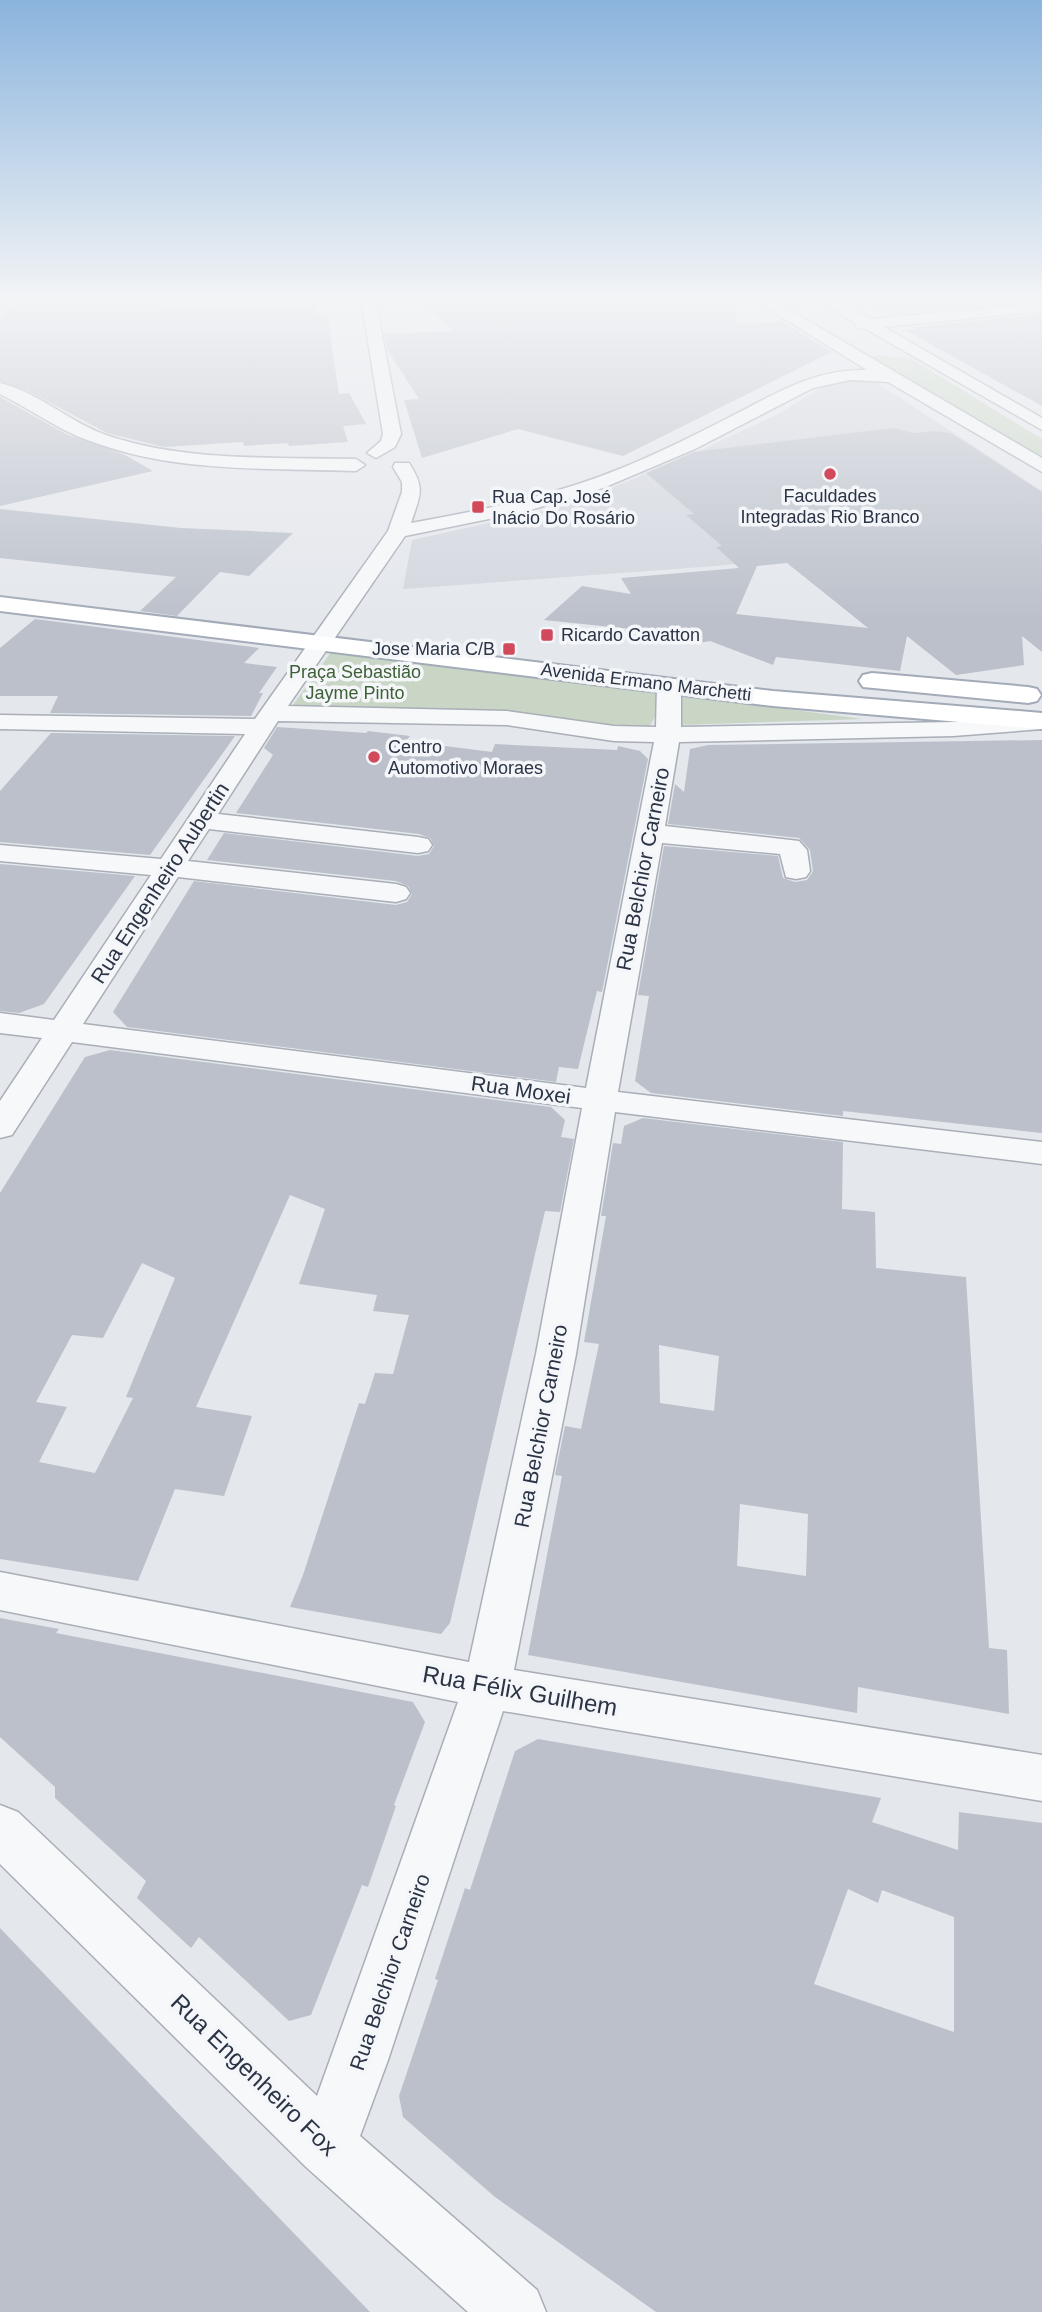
<svg xmlns="http://www.w3.org/2000/svg" width="1042" height="2312" font-family="Arial,sans-serif">
<style>
.built{fill:#d2d6de}
.green{fill:#c9d6c5}
.building{fill:#bbc0ca;fill-rule:evenodd}
.lines{fill:none;stroke-linecap:round;stroke-linejoin:round}
.minor-casing{stroke:#a9aeb7;stroke-width:3}
.major-casing{stroke:#a3abb8;stroke-width:4}
.minor{fill:#f7f8fa;fill-rule:evenodd}
.major{fill:#fff;fill-rule:evenodd}
.poi-dot{fill:#d1495b;stroke:#f4f6f9;stroke-width:2.5}
.labels{text-anchor:middle;stroke-width:7;stroke-linejoin:round;paint-order:stroke}
.far-poi-label{font-size:18px;fill:#2b3445;stroke:#f4f6f9;text-anchor:start}
.far-park-label{font-size:18px;fill:#3f6138;stroke:#f4f6f9}
.far-street-label{font-size:18px;fill:#2b3445;stroke:#f4f6f9}
.street-label{font-size:21px;fill:#2b3445;stroke:#f4f6f9}
.near-street-label{font-size:24px;fill:#2b3445;stroke:#f4f6f9}
</style>
<rect width="100%" height="100%" fill="#e4e7ec"/>
<!-- built -->
<path class="built" d="M 854,376 L 876,382 L 1042,491 L 1042,528 L 716,566 L 403,589 L 412,540 L 570,505 L 686,457 L 780,413 L 833,380 Z"/>
<!-- green -->
<path class="green" d="M 879,355 L 912,359 L 1042,439 L 1042,462 L 870,357 Z
M 331,652 L 654,692 L 662,703 L 650,726 L 590,727 L 514,712 L 371,711 L 293,705 Z
M 680,695 L 863,719 L 680,725 Z"/>
<!-- building -->
<path class="building" d="M 14,298 L 156,298 L 152,311 L 315,305 L 315,313 L 327,313 L 339,394 L 349,393 L 366,424 L 343,426 L 348,442 L 289,446 L 288,443 L 244,446 L 243,442 L 164,447 L 107,433 L 28,391 L 0,381 L 0,320 Z
M 418,298 L 736,298 L 737,325 L 781,321 L 832,352 L 623,456 L 518,429 L 422,458 L 404,400 L 419,399 L 388,351 L 384,334 L 454,331 Z
M 860,298 L 977,298 L 977,306 L 890,315 Z
M 1042,314 L 1042,406 L 905,330 L 917,329 L 913,327 Z
M 0,397 L 66,434 L 125,455 L 153,471 L 0,506 Z
M 893,428 L 914,433 L 935,431 L 951,433 L 1042,492 L 1042,652 L 1022,636 L 1024,665 L 956,675 L 907,636 L 900,671 L 776,657 L 773,665 L 710,641 L 699,643 L 689,635 L 544,620 L 582,586 L 631,594 L 621,578 L 739,568 L 716,547 L 722,546 L 686,515 L 694,514 L 646,473 L 694,452 ZM 787,563 L 868,628 L 736,614 L 757,566 Z
M 0,509 L 181,528 L 293,533 L 249,576 L 220,572 L 177,616 L 140,611 L 176,577 L 0,558 Z
M 35,619 L 259,648 L 244,663 L 277,667 L 259,693 L 263,693 L 251,716 L 50,713 L 58,696 L 0,696 L 0,648 Z
M 277,727 L 366,733 L 368,731 L 410,736 L 406,741 L 492,752 L 495,744 L 617,750 L 618,746 L 640,751 L 648,759 L 602,992 L 597,991 L 578,1069 L 559,1067 L 556,1082 L 127,1027 L 113,1012 L 194,881 L 396,905 L 407,902 L 412,894 L 408,886 L 396,881 L 207,860 L 224,833 L 418,856 L 429,854 L 434,846 L 430,838 L 419,834 L 236,813 L 273,755 L 264,748 Z
M 51,733 L 235,736 L 150,855 L 0,842 L 0,791 Z
M 1042,740 L 1042,1133 L 843,1111 L 843,1116 L 651,1093 L 635,1081 L 649,996 L 638,995 L 664,846 L 778,856 L 783,878 L 795,882 L 807,880 L 813,871 L 810,850 L 799,838 L 668,824 L 675,784 L 684,792 L 690,749 L 708,745 Z
M 0,864 L 135,876 L 44,1004 L 19,1013 L 0,1011 Z
M 110,1050 L 551,1107 L 565,1120 L 561,1137 L 574,1139 L 560,1212 L 545,1211 L 450,1623 L 441,1634 L 290,1607 L 303,1575 L 359,1403 L 365,1404 L 375,1373 L 393,1374 L 409,1315 L 373,1311 L 377,1295 L 299,1284 L 325,1209 L 290,1195 L 196,1407 L 252,1416 L 224,1496 L 175,1489 L 138,1581 L 0,1559 L 0,1193 L 85,1057 ZM 142,1263 L 175,1278 L 126,1397 L 133,1398 L 95,1473 L 39,1462 L 67,1407 L 36,1402 L 72,1335 L 103,1338 Z
M 643,1118 L 843,1142 L 842,1209 L 875,1212 L 876,1268 L 966,1277 L 989,1648 L 1007,1650 L 1009,1714 L 858,1687 L 857,1713 L 528,1655 L 562,1476 L 555,1475 L 565,1426 L 581,1429 L 599,1344 L 584,1342 L 606,1216 L 601,1216 L 613,1143 L 621,1144 L 624,1126 ZM 659,1345 L 719,1356 L 714,1411 L 660,1403 ZM 740,1504 L 808,1514 L 806,1576 L 737,1566 Z
M 0,1618 L 59,1629 L 56,1633 L 413,1702 L 425,1722 L 394,1805 L 396,1806 L 368,1887 L 362,1885 L 311,2015 L 289,2021 L 199,1937 L 191,1948 L 137,1898 L 146,1881 L 55,1798 L 55,1787 L 0,1737 Z
M 538,1739 L 881,1798 L 872,1822 L 958,1850 L 959,1812 L 1042,1823 L 1042,2312 L 656,2312 L 495,2197 L 403,2117 L 399,2096 L 438,1980 L 435,1979 L 465,1888 L 470,1890 L 515,1751 ZM 848,1889 L 878,1903 L 882,1890 L 954,1917 L 954,2032 L 814,1984 Z
M 0,1928 L 173,2108 L 370,2312 L 0,2312 Z"/>
<g class="lines">
<!-- minor casing -->
<g class="minor-casing">
<path id="minor" d="M 361,298 L 375,298 L 401,434 L 395,447 L 376,458 L 367,453 L 381,441 L 383,434 Z
M 751,298 L 769,298 L 1042,458 L 1042,472 L 888,382 L 850,380 L 813,388 L 695,449 L 603,488 L 524,512 L 405,536 L 288,706 L 507,711 L 614,726 L 656,727 L 657,686 L 661,681 L 677,681 L 681,686 L 681,727 L 953,722 L 1042,715 L 1042,729 L 953,736 L 679,742 L 665,826 L 799,841 L 807,850 L 810,871 L 806,877 L 796,879 L 786,877 L 780,854 L 662,843 L 618,1092 L 1042,1142 L 1042,1164 L 615,1112 L 576,1354 L 514,1670 L 1042,1755 L 1042,1801 L 503,1711 L 388,2060 L 360,2136 L 537,2290 L 546,2312 L 468,2312 L 306,2167 L 0,1864 L 0,1805 L 18,1812 L 317,2096 L 458,1702 L 0,1610 L 0,1572 L 469,1662 L 536,1354 L 582,1108 L 72,1042 L 12,1135 L 0,1138 L 0,1101 L 42,1038 L 0,1033 L 0,1013 L 54,1020 L 151,875 L 0,861 L 0,845 L 161,859 L 245,734 L 0,729 L 0,715 L 255,719 L 388,531 L 402,492 L 402,482 L 393,467 L 395,463 L 409,463 C 426,489 420,495 411,523 C 483,510 554,496 622,468 C 658,453 693,436 728,418 C 773,395 815,368 867,370 ZM 278,721 L 507,725 L 614,741 L 654,742 L 586,1088 L 83,1024 L 178,877 L 396,902 L 406,899 L 410,893 L 406,887 L 396,884 L 188,861 L 209,829 L 418,853 L 428,851 L 432,845 L 428,839 L 418,837 L 218,814 Z
M 816,298 L 834,298 L 871,319 L 1042,303 L 1042,311 L 884,327 L 1042,418 L 1042,430 L 866,329 L 856,328 L 855,323 Z
M 0,383 C 38,392 69,422 106,435 C 185,462 273,457 356,459 L 365,465 L 356,471 C 268,468 174,473 90,441 C 58,430 31,409 0,394 Z"/>
</g>
<!-- major casing -->
<g class="major-casing">
<path id="major" d="M 0,597 L 773,691 L 1042,713 L 1042,729 L 773,706 L 0,611 Z
M 872,673 L 1028,687 L 1037,689 L 1041,695 L 1037,701 L 1028,703 L 863,687 L 859,681 L 863,675 Z"/>
</g>
<!-- minor -->
<use href="#minor" class="minor"/>
<!-- major -->
<use href="#major" class="major"/>
</g>
<!-- sky -->
<linearGradient id="sky" x2="0" y2="1"><stop stop-color="#8bb4dd"/><stop offset="0.48" stop-color="#f3f4f6"/><stop offset="1" stop-color="#f3f4f6" stop-opacity="0"/></linearGradient>
<rect width="1042" height="622" fill="url(#sky)"/>
<!-- markers -->
<g class="poi-dot">
<circle cx="830" cy="474" r="7"/>
<rect x="471" y="500" width="14" height="14" rx="3.5"/>
<rect x="540" y="628" width="14" height="14" rx="3.5"/>
<rect x="502" y="642" width="14" height="14" rx="3.5"/>
<circle cx="374" cy="757" r="7"/>
</g>
<g class="labels">
<!-- far-poi labels -->
<g class="far-poi-label">
<text x="830" y="502" text-anchor="middle">Faculdades<tspan x="830" dy="21">Integradas Rio Branco</tspan></text>
<text x="492" y="503">Rua Cap. José<tspan x="492" dy="21">Inácio Do Rosário</tspan></text>
<text x="561" y="641">Ricardo Cavatton</text>
<text x="495" y="655" text-anchor="end">Jose Maria C/B</text>
<text x="388" y="753">Centro<tspan x="388" dy="21">Automotivo Moraes</tspan></text>
</g>
<!-- far-park labels -->
<g class="far-park-label">
<text x="355" y="678">Praça Sebastião<tspan x="355" dy="21">Jayme Pinto</tspan></text>
</g>
<!-- far-street labels -->
<g class="far-street-label">
<text transform="translate(646 682) rotate(7)" y="6">Avenida Ermano Marchetti</text>
</g>
<!-- street labels -->
<g class="street-label">
<text transform="translate(643 869) rotate(-79)" y="7">Rua Belchior Carneiro</text>
<text transform="translate(160 883) rotate(-57)" y="7">Rua Engenheiro Aubertin</text>
<text transform="translate(521 1090) rotate(8)" y="7">Rua Moxei</text>
<text transform="translate(541 1426) rotate(-79)" y="7">Rua Belchior Carneiro</text>
<text transform="translate(390 1972) rotate(-71)" y="7">Rua Belchior Carneiro</text>
</g>
<!-- near-street labels -->
<g class="near-street-label">
<text transform="translate(520 1691) rotate(10)" y="8">Rua Félix Guilhem</text>
<text transform="translate(254 2075) rotate(44)" y="8">Rua Engenheiro Fox</text>
</g>
</g>
</svg>
